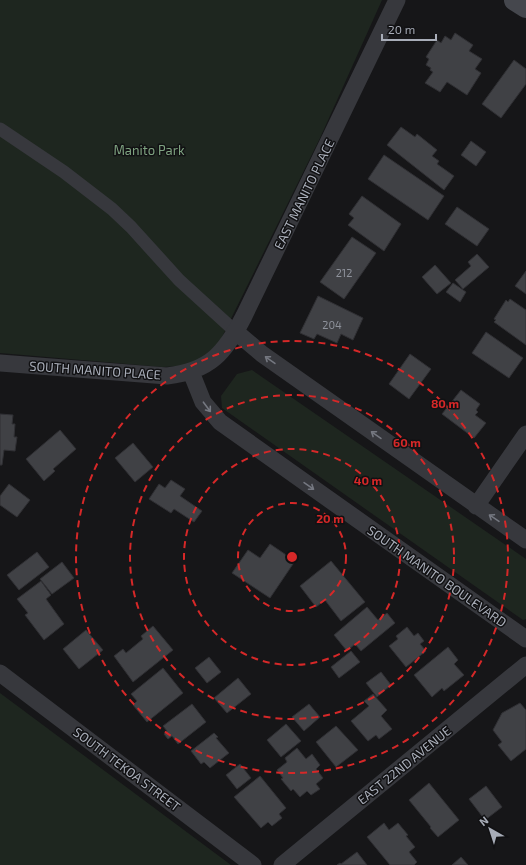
<svg xmlns="http://www.w3.org/2000/svg" width="526" height="865" font-family="'Exo 2',sans-serif">
<style>
.green{fill:#1e261f}
.building{fill:#404145;stroke:#303034}
.lines{fill:none;stroke-linecap:round;stroke-linejoin:round}
.pedestrian{stroke:#37383d;stroke-width:13}
.minor{stroke:#37383d;stroke-width:17}
.secondary{stroke:#45474d;stroke-width:22}
.oneway{stroke:#757881}
.ring{fill:none;stroke:#d62828;stroke-width:2;stroke-dasharray:7 5}
.labels{text-anchor:middle;stroke-width:3;stroke-linejoin:round;paint-order:stroke}
.number-label{font-size:11px;fill:#8e929b}
.park-label{font-size:13px;fill:#7fa381;stroke:#111113}
.street-label{font-size:13px;fill:#a8adb8;stroke:#111113}
.centre{fill:#d62828;stroke:#111113;stroke-width:2}
.ring-label{font-size:12px;text-anchor:middle;font-weight:bold;fill:#d62828;stroke:#111113;stroke-width:3;stroke-linejoin:round;paint-order:stroke}
</style>
<rect width="100%" height="100%" fill="#161618"/>
<!-- green -->
<path class="green" d="M 0,0 L 382,0 L 320,138 L 219,343 L 200,360 L 181,366 L 162,367 L 0,353 Z
M 252,370 L 526,559 L 526,619 L 523,620 L 222,408 L 221,396 L 237,374 Z
M 0,693 L 231,865 L 0,865 Z"/>
<!-- building -->
<path class="building" d="M 455,33 L 473,45 L 469,51 L 482,59 L 475,69 L 481,73 L 467,95 L 447,82 L 440,92 L 425,83 L 433,72 L 430,70 L 431,68 L 426,65 L 429,59 L 426,57 L 437,40 L 441,43 L 445,36 L 451,40 Z
M 514,60 L 526,69 L 526,84 L 501,118 L 482,104 Z
M 401,127 L 415,137 L 417,134 L 437,150 L 432,156 L 439,161 L 437,164 L 454,176 L 444,190 L 387,145 Z
M 471,141 L 486,152 L 476,166 L 461,155 Z
M 384,155 L 444,196 L 428,220 L 368,179 Z
M 362,196 L 401,224 L 384,251 L 348,225 L 354,218 L 349,214 Z
M 457,207 L 489,229 L 477,246 L 445,224 Z
M 352,237 L 376,253 L 344,299 L 320,282 Z
M 477,254 L 489,267 L 463,289 L 455,280 L 471,266 L 468,262 Z
M 435,265 L 451,283 L 437,294 L 422,277 Z
M 526,271 L 526,294 L 515,286 Z
M 453,283 L 466,292 L 460,302 L 446,292 Z
M 318,296 L 363,318 L 353,340 L 341,334 L 337,343 L 317,334 L 314,339 L 300,333 Z
M 510,299 L 526,310 L 526,345 L 494,322 L 496,320 L 494,319 L 506,300 L 508,302 Z
M 486,332 L 523,358 L 509,378 L 472,353 Z
M 410,354 L 431,369 L 409,399 L 389,384 Z
M 461,390 L 480,404 L 476,410 L 478,412 L 475,415 L 486,423 L 474,438 L 442,414 Z
M 0,414 L 13,415 L 12,424 L 15,424 L 14,437 L 17,437 L 15,451 L 4,450 L 2,465 L 0,465 Z
M 60,430 L 76,449 L 53,469 L 55,471 L 44,481 L 26,459 Z
M 133,443 L 153,467 L 135,482 L 115,458 Z
M 171,480 L 185,489 L 180,496 L 202,511 L 194,522 L 174,509 L 171,513 L 149,499 L 159,484 L 165,488 Z
M 9,484 L 30,500 L 17,517 L 0,505 L 0,496 Z
M 270,544 L 295,561 L 270,598 L 232,573 L 248,550 L 260,558 Z
M 37,552 L 49,567 L 19,590 L 7,575 Z
M 331,561 L 365,602 L 341,621 L 325,600 L 316,607 L 300,586 Z
M 62,562 L 74,578 L 52,594 L 40,579 Z
M 41,581 L 51,595 L 46,599 L 64,624 L 44,640 L 25,615 L 28,613 L 17,599 Z
M 367,607 L 378,620 L 387,613 L 395,623 L 361,651 L 355,644 L 347,651 L 334,635 Z
M 153,626 L 173,650 L 133,682 L 114,656 L 123,649 L 126,653 L 143,639 L 141,636 Z
M 407,627 L 414,636 L 418,633 L 424,641 L 420,644 L 426,651 L 406,667 L 389,646 L 398,639 L 396,636 Z
M 86,630 L 103,650 L 79,669 L 63,649 Z
M 448,647 L 458,660 L 454,664 L 464,675 L 444,691 L 442,688 L 432,697 L 414,675 Z
M 351,651 L 360,662 L 339,678 L 331,667 Z
M 209,657 L 221,672 L 207,683 L 195,668 Z
M 163,668 L 183,693 L 147,722 L 133,705 L 137,701 L 131,694 Z
M 381,672 L 391,685 L 377,697 L 366,683 Z
M 238,678 L 251,694 L 227,713 L 214,698 Z
M 373,694 L 387,710 L 381,716 L 392,729 L 379,739 L 376,735 L 368,741 L 351,721 L 369,706 L 364,701 Z
M 520,703 L 526,710 L 526,749 L 511,761 L 498,745 L 502,742 L 493,730 L 502,713 Z
M 192,704 L 206,722 L 178,744 L 172,736 L 168,739 L 164,734 L 167,731 L 163,726 Z
M 309,704 L 320,717 L 304,731 L 292,717 Z
M 286,724 L 301,741 L 281,757 L 267,740 Z
M 336,726 L 358,750 L 336,767 L 316,742 Z
M 214,733 L 218,737 L 216,738 L 229,753 L 210,768 L 204,762 L 201,764 L 191,751 Z
M 297,748 L 306,759 L 312,754 L 320,765 L 316,769 L 323,778 L 316,784 L 320,789 L 311,795 L 307,791 L 300,797 L 293,789 L 291,791 L 281,779 L 283,778 L 277,770 L 287,762 L 285,758 Z
M 240,764 L 251,778 L 237,789 L 226,775 Z
M 260,776 L 286,808 L 279,814 L 282,818 L 272,826 L 268,822 L 261,828 L 234,797 Z
M 429,783 L 459,820 L 438,837 L 430,828 L 431,827 L 409,800 Z
M 486,786 L 502,807 L 485,820 L 469,799 Z
M 384,823 L 389,830 L 398,823 L 408,835 L 406,836 L 415,847 L 409,852 L 417,862 L 414,865 L 390,865 L 367,837 Z
M 357,852 L 367,865 L 337,865 L 340,863 L 341,864 Z
M 461,857 L 468,865 L 452,865 Z"/>
<g class="lines">
<!-- pedestrian -->
<path class="pedestrian" d="M 0,129 L 64,172 L 112,209 L 131,227 L 179,280 L 236,332"/>
<!-- minor -->
<path class="minor" d="M 236,332 L 262,354 L 526,540
M 0,363 L 167,376 C 210,371 225,353 244,316 L 397,0
M 191,372 L 203,402 L 220,422 L 526,639
M 476,506 L 526,434
M 0,673 L 253,865
M 282,865 L 526,665"/>
<!-- secondary -->
<path class="secondary" d="M 515,0 L 526,7"/>
</g>
<!-- one-way arrows -->
<defs><path id="oneway-shaft" d="M-6 0H5M1.5-3L5.5 0L1.5 3" fill="none" stroke-width="1.6" stroke-linecap="round" stroke-linejoin="round"/></defs>
<g class="oneway">
<use href="#oneway-shaft" transform="translate(270 360) rotate(-145)"/>
<use href="#oneway-shaft" transform="translate(207 407) rotate(53)"/>
<use href="#oneway-shaft" transform="translate(376 435) rotate(-145)"/>
<use href="#oneway-shaft" transform="translate(309 486) rotate(35)"/>
<use href="#oneway-shaft" transform="translate(494 518) rotate(-146)"/>
</g>
<!-- distance rings -->
<g class="ring">
<circle cx="292" cy="557" r="54"/>
<circle cx="292" cy="557" r="108"/>
<circle cx="292" cy="557" r="162"/>
<circle cx="292" cy="557" r="216"/>
</g>
<g class="labels">
<!-- number labels -->
<g class="number-label">
<text x="344" y="277">212</text>
<text x="332" y="329">204</text>
</g>
<!-- park labels -->
<g class="park-label">
<text x="149" y="155">Manito Park</text>
</g>
<!-- street labels -->
<g class="street-label">
<text transform="translate(304 194) rotate(-64)" y="5">EAST MANITO PLACE</text>
<text transform="translate(95 370) rotate(4)" y="5">SOUTH MANITO PLACE</text>
<text transform="translate(437 576) rotate(35)" y="5">SOUTH MANITO BOULEVARD</text>
<text transform="translate(404 765) rotate(-39)" y="5">EAST 22ND AVENUE</text>
<text transform="translate(127 769) rotate(37)" y="5">SOUTH TEKOA STREET</text>
</g>
</g>
<circle cx="292" cy="557" r="6" class="centre"/>
<g class="ring-label">
<text x="445" y="408">80 m</text>
<text x="407" y="447">60 m</text>
<text x="368" y="485">40 m</text>
<text x="330" y="523">20 m</text>
</g>
<!-- north arrow -->
<g transform="translate(490 829) rotate(321)" stroke="#111113" stroke-width="3" paint-order="stroke">
<path d="M0-3L7 15L0 10L-7 15Z" fill="#a8adb8"/>
<text y="-6" font-size="11" font-weight="bold" text-anchor="middle" fill="#a8adb8">N</text>
</g>
<!-- scale -->
<path d="M382 34v6h54v-6" fill="none" stroke="#a8adb8" stroke-width="2"/>
<text x="388" y="34" font-size="12" fill="#a8adb8" stroke="#111113" stroke-width="3" paint-order="stroke">20 m</text>
</svg>
